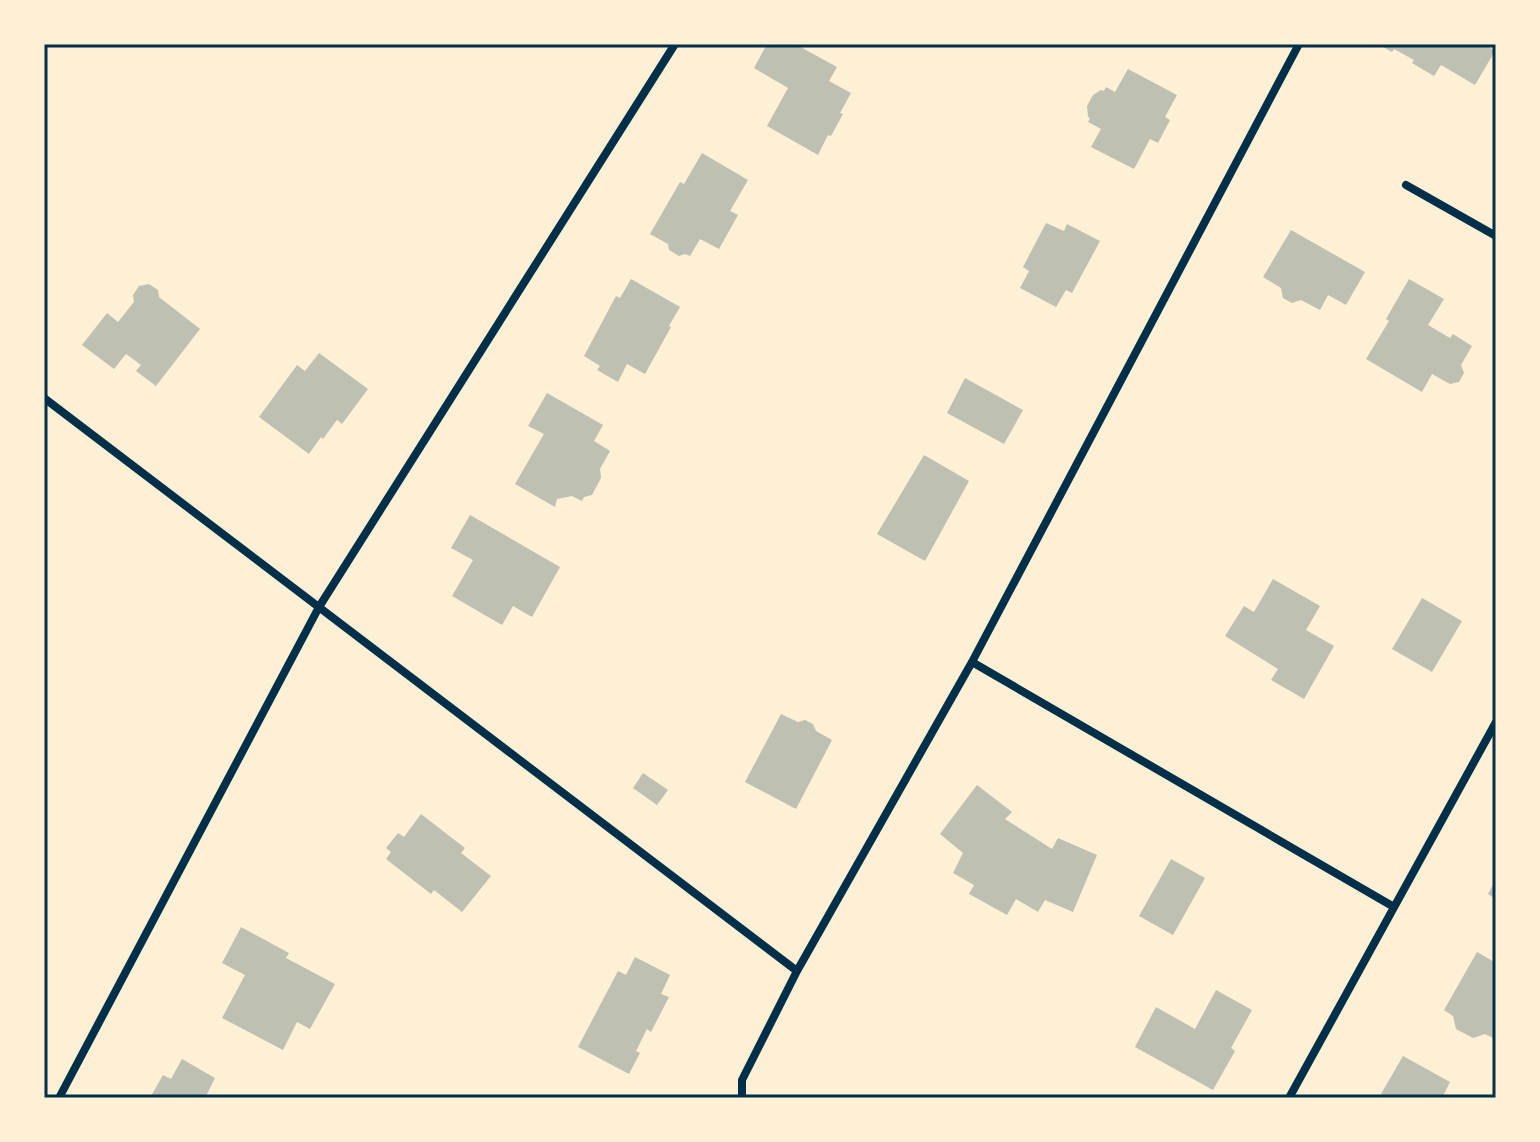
<svg xmlns="http://www.w3.org/2000/svg" width="1540" height="1142" font-family="Georgia,serif">
<style>
.building{fill:#bec0b2}
.lines{fill:none;stroke-linecap:round;stroke-linejoin:round}
.minor{stroke:#003049;stroke-width:8}
.neatline{fill:none;stroke:#003049;stroke-width:3}
</style>
<rect width="100%" height="100%" fill="#fdf0d5"/>
<!-- building -->
<path class="building" d="M 767,44 L 795,44 L 837,67 L 829,81 L 851,93 L 840,113 L 843,114 L 831,136 L 828,135 L 818,155 L 767,126 L 788,88 L 754,68 Z
M 1378,44 L 1484,44 L 1495,51 L 1475,85 L 1441,65 L 1434,76 L 1412,63 L 1414,60 L 1394,49 L 1392,52 Z
M 1128,69 L 1177,95 L 1165,117 L 1170,120 L 1158,143 L 1150,139 L 1134,169 L 1091,147 L 1101,129 L 1088,122 L 1090,118 L 1088,117 L 1087,106 L 1093,95 L 1101,90 L 1104,91 L 1106,87 L 1115,92 Z
M 702,153 L 748,180 L 730,211 L 738,215 L 719,249 L 700,239 L 690,256 L 685,254 L 679,256 L 669,250 L 668,244 L 650,234 L 680,182 L 684,184 Z
M 1046,223 L 1064,231 L 1067,224 L 1100,241 L 1072,293 L 1066,290 L 1056,307 L 1020,288 L 1029,271 L 1023,267 Z
M 1291,230 L 1365,272 L 1346,305 L 1328,295 L 1320,310 L 1301,300 L 1292,303 L 1283,298 L 1281,288 L 1263,277 Z
M 631,279 L 680,307 L 669,326 L 671,327 L 645,374 L 627,364 L 618,382 L 597,370 L 600,366 L 584,356 L 616,296 L 620,298 Z
M 1409,279 L 1444,299 L 1428,325 L 1450,338 L 1453,334 L 1472,346 L 1461,365 L 1464,373 L 1459,382 L 1450,384 L 1432,374 L 1422,392 L 1366,359 L 1389,321 L 1386,319 Z
M 149,284 L 158,290 L 159,297 L 200,329 L 156,386 L 136,371 L 141,365 L 126,354 L 114,369 L 82,345 L 107,313 L 118,322 L 134,302 L 133,295 L 139,286 Z
M 319,353 L 368,389 L 342,424 L 337,420 L 323,439 L 321,437 L 309,454 L 259,417 L 297,365 L 305,371 Z
M 965,378 L 1023,410 L 1004,444 L 947,413 Z
M 547,393 L 603,425 L 594,441 L 610,451 L 600,469 L 601,478 L 592,495 L 584,497 L 582,501 L 572,496 L 557,499 L 555,507 L 515,484 L 544,434 L 528,426 Z
M 924,455 L 969,481 L 925,561 L 877,534 Z
M 470,515 L 560,567 L 532,617 L 513,606 L 502,625 L 452,596 L 473,560 L 451,548 Z
M 1273,579 L 1320,606 L 1306,630 L 1334,646 L 1304,699 L 1271,680 L 1278,669 L 1225,636 L 1244,606 L 1254,612 Z
M 1422,598 L 1462,621 L 1432,672 L 1392,649 Z
M 781,714 L 798,722 L 805,720 L 813,724 L 816,731 L 832,740 L 796,809 L 745,782 Z
M 643,773 L 668,790 L 657,805 L 633,788 Z
M 977,785 L 1012,812 L 1005,819 L 1052,849 L 1058,838 L 1097,855 L 1073,912 L 1045,900 L 1038,912 L 1016,899 L 1007,915 L 969,894 L 974,885 L 953,873 L 963,853 L 940,834 Z
M 421,814 L 465,848 L 461,853 L 491,876 L 462,912 L 434,890 L 431,894 L 386,859 L 391,852 L 386,848 L 398,833 L 404,837 Z
M 1171,859 L 1205,878 L 1173,935 L 1139,916 Z
M 1496,879 L 1496,899 L 1488,894 Z
M 241,927 L 289,953 L 286,958 L 335,984 L 310,1029 L 297,1022 L 283,1050 L 222,1018 L 245,975 L 222,963 Z
M 1477,952 L 1496,963 L 1495,1039 L 1485,1034 L 1473,1038 L 1456,1029 L 1453,1016 L 1444,1010 Z
M 635,957 L 670,975 L 661,994 L 669,997 L 651,1032 L 647,1029 L 636,1051 L 640,1053 L 629,1074 L 578,1047 L 618,971 L 626,975 Z
M 1216,990 L 1252,1010 L 1231,1048 L 1235,1051 L 1213,1090 L 1135,1047 L 1156,1007 L 1195,1029 Z
M 1403,1056 L 1450,1082 L 1442,1098 L 1388,1098 L 1381,1094 Z
M 182,1059 L 215,1078 L 205,1098 L 150,1098 L 163,1075 L 171,1079 Z"/>
<g class="lines">
<!-- minor -->
<path class="minor" d="M 1406,185 L 1496,236
M 44,398 L 797,971
M 972,662 L 1394,907
M 59,1098 L 319,607 L 675,44
M 742,1098 L 742,1080 L 797,971 L 972,662 L 1299,44
M 1289,1098 L 1496,722"/>
</g>
<!-- border -->
<rect width="1540" height="1142" fill="none" stroke="#fdf0d5" stroke-width="92"/>
<rect x="46" y="46" width="1448" height="1050" class="neatline"/>
</svg>
